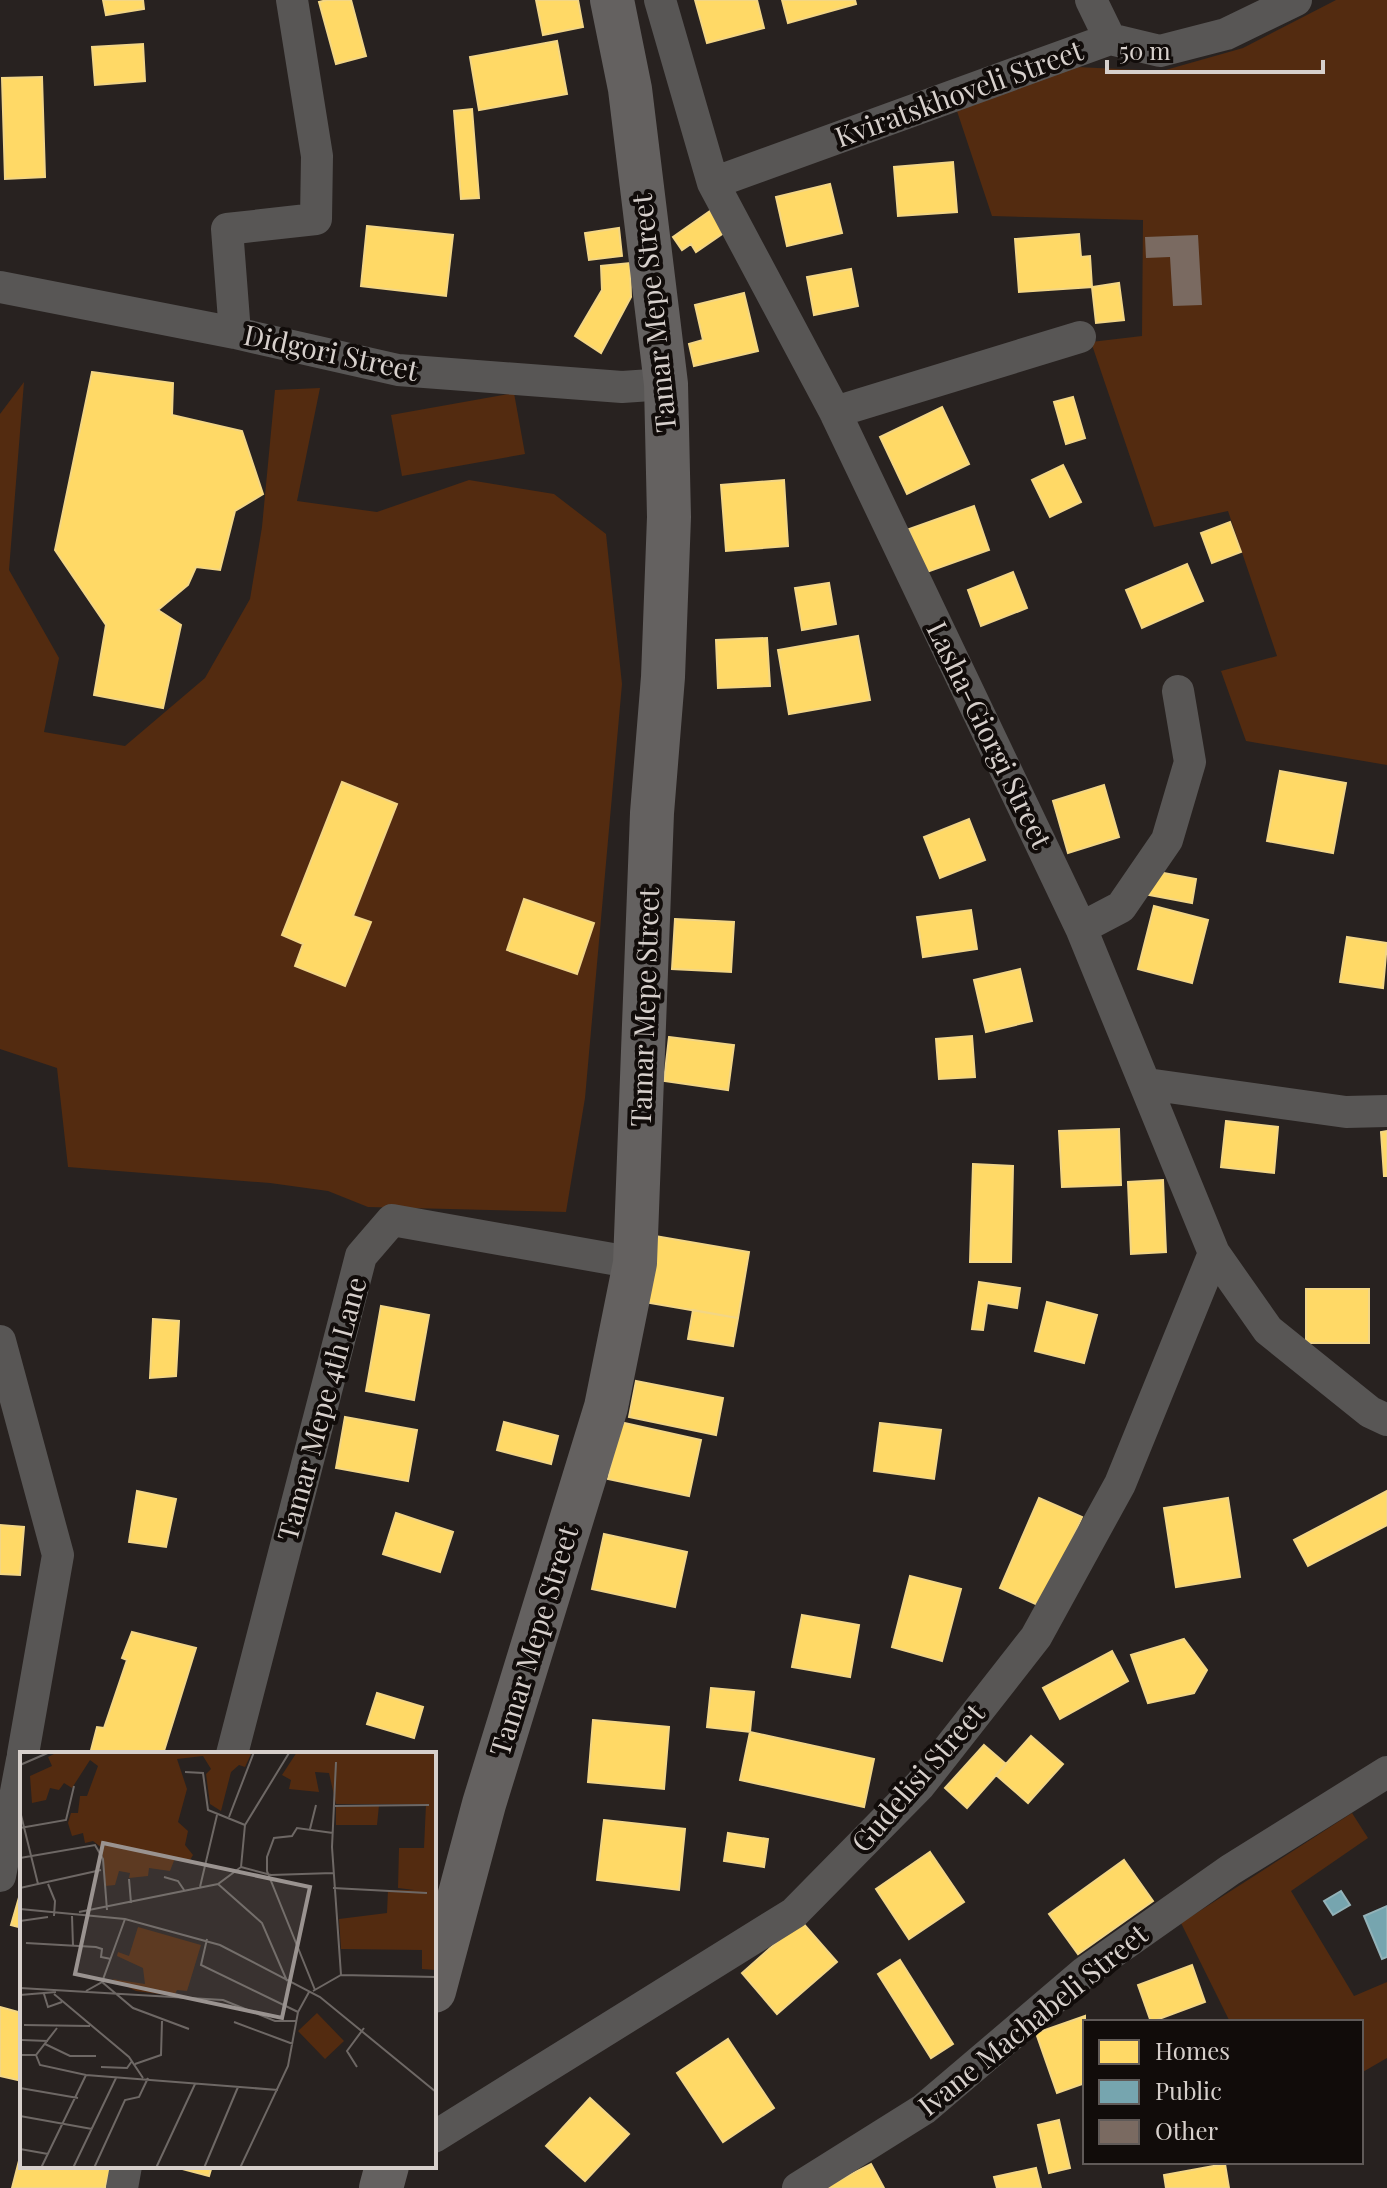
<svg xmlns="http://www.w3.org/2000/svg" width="1387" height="2188" font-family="'Playfair Display',serif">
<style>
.green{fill:#532b10}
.homes{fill:#ffd966;stroke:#f3d685;stroke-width:2}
.public{fill:#76a5af;stroke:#93b2b8;stroke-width:2}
.building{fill:#7a6a61}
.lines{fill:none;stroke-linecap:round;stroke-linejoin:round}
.street{stroke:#585655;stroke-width:32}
.secondary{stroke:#646160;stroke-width:44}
.labels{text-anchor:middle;stroke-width:8;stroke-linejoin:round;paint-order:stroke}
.street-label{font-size:28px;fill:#d7d0cc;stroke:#110c0a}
.inset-road{fill:none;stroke:#6e6865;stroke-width:2}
.view{fill:#9a9390;fill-opacity:0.15;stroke:#9a9390;stroke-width:4}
.inset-edge{fill:none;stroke:#d7d0cc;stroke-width:4}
</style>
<rect width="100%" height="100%" fill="#282220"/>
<!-- green -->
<path class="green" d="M 1336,0 L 1387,0 L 1387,765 L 1246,741 L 1221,671 L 1277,656 L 1228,511 L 1154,527 L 1091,342 L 1142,336 L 1143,220 L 992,216 L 957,111 L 1076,67 L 1162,71 L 1243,48 Z
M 24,382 L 9,570 L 59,658 L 44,732 L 125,746 L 205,678 L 250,599 L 262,527 L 275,390 L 320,388 L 297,501 L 377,512 L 469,480 L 554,494 L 606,534 L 622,684 L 585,1098 L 566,1212 L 368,1207 L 328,1191 L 270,1183 L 68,1167 L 57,1068 L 0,1049 L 0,414 Z
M 514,393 L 525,454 L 402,476 L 391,415 Z
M 1352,1813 L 1368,1838 L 1291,1891 L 1354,1996 L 1387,1982 L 1387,2058 L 1361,2073 L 1361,2022 L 1230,2022 L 1181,1923 Z"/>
<!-- homes -->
<path class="homes" d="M 103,0 L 143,0 L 144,9 L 106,15 Z
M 327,0 L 351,0 L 366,56 L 336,64 L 319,2 Z
M 536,0 L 578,0 L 583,27 L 543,35 Z
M 695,0 L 757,0 L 764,28 L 707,43 Z
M 782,0 L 855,0 L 856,4 L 788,23 Z
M 557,41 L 567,94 L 479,110 L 470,57 Z
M 143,44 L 145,81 L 95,85 L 92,47 Z
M 42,77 L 45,177 L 5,179 L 2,78 Z
M 472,109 L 479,198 L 461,199 L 454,111 Z
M 953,162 L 957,212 L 898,216 L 894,167 Z
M 830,184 L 842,233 L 787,246 L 776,197 Z
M 713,209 L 728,230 L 696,252 L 691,244 L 682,250 L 673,237 Z
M 367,226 L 453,235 L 446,296 L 361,286 Z
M 619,228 L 622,256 L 589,260 L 585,233 Z
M 1079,234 L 1081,257 L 1090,256 L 1092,287 L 1019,292 L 1015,239 Z
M 630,263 L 631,297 L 601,353 L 575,336 L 602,290 L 601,266 Z
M 851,269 L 858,306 L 814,315 L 807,277 Z
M 1119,283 L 1124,320 L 1096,323 L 1092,287 Z
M 744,293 L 758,351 L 694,366 L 689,344 L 703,340 L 695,305 Z
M 92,372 L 173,383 L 172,415 L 242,431 L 263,494 L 235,511 L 220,570 L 196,567 L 188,585 L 158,610 L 181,625 L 163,708 L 94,695 L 106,625 L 55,550 Z
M 1073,397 L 1085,438 L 1066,444 L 1054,402 Z
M 942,407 L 969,464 L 907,494 L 880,437 Z
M 1063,465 L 1081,502 L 1050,517 L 1032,480 Z
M 784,480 L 788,546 L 726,551 L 721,485 Z
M 974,506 L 989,550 L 924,573 L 909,529 Z
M 1230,522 L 1241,552 L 1212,563 L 1201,533 Z
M 1187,564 L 1203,601 L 1142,628 L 1126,590 Z
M 1013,572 L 1027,608 L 981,626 L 968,590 Z
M 829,583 L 836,624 L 802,630 L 795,588 Z
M 858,636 L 870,700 L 789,714 L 778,650 Z
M 767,638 L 770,686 L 718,688 L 716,640 Z
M 1280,771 L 1346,783 L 1333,853 L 1267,841 Z
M 342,782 L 397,804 L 353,916 L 371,922 L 345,986 L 295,966 L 303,944 L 282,935 Z
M 1104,785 L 1119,837 L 1068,853 L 1053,801 Z
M 969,819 L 985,860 L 940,878 L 924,837 Z
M 1153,871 L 1196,879 L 1192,903 L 1149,895 Z
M 524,899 L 594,923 L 577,974 L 507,950 Z
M 1154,906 L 1208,920 L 1192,983 L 1138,969 Z
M 971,910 L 977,949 L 923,957 L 917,917 Z
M 675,919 L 734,922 L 731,972 L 672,969 Z
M 1347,937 L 1387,943 L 1383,988 L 1340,982 Z
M 1020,969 L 1032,1021 L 986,1032 L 974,980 Z
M 972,1036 L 975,1077 L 939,1079 L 936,1039 Z
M 669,1037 L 734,1045 L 728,1090 L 664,1081 Z
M 1226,1121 L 1278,1127 L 1274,1173 L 1221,1167 Z
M 1119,1129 L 1121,1185 L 1062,1187 L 1059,1131 Z
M 1387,1131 L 1387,1176 L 1384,1176 L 1381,1132 Z
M 973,1164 L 1013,1166 L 1011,1262 L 970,1262 Z
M 1163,1180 L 1166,1252 L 1131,1254 L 1128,1182 Z
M 655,1236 L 749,1252 L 738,1318 L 644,1302 Z
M 979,1282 L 1020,1288 L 1017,1308 L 987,1303 L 983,1330 L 972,1329 Z
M 1306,1289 L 1369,1289 L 1369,1343 L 1306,1343 Z
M 1047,1302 L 1097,1315 L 1084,1363 L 1035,1351 Z
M 381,1306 L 429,1315 L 414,1400 L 366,1391 Z
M 693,1310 L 738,1318 L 733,1346 L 688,1339 Z
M 153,1319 L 179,1321 L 176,1376 L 150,1378 Z
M 636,1381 L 723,1398 L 716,1435 L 629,1417 Z
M 345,1417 L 417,1430 L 408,1481 L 336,1468 Z
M 504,1422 L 558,1436 L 551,1464 L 497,1450 Z
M 620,1422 L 701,1440 L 689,1496 L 608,1479 Z
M 880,1423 L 941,1430 L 934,1479 L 874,1471 Z
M 137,1491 L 176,1499 L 166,1547 L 129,1542 Z
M 1387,1491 L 1387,1525 L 1308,1566 L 1294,1540 Z
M 1039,1498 L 1082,1517 L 1042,1607 L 1000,1588 Z
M 1228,1498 L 1240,1577 L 1176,1587 L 1164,1508 Z
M 396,1513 L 453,1532 L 440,1572 L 383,1554 Z
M 0,1525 L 24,1527 L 20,1575 L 0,1574 Z
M 604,1534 L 687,1552 L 675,1607 L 592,1589 Z
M 910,1576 L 961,1589 L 942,1661 L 892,1647 Z
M 802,1615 L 859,1625 L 850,1677 L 792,1667 Z
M 132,1632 L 196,1648 L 163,1754 L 90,1754 L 97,1727 L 104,1728 L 127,1660 L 122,1658 Z
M 1184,1639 L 1207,1670 L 1194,1693 L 1148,1703 L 1131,1655 Z
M 1112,1651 L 1128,1681 L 1060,1719 L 1043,1688 Z
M 711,1688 L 754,1692 L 750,1732 L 707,1727 Z
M 377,1693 L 423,1707 L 414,1738 L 367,1724 Z
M 593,1720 L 669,1727 L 664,1789 L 588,1782 Z
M 750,1732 L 874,1759 L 864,1807 L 740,1780 Z
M 1031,1736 L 1063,1764 L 1028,1803 L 996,1775 Z
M 984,1745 L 1006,1764 L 967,1808 L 945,1788 Z
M 604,1820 L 685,1829 L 679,1890 L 597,1880 Z
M 728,1833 L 768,1839 L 764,1867 L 724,1861 Z
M 930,1852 L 964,1902 L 909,1939 L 876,1889 Z
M 1124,1860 L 1153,1901 L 1078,1954 L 1049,1914 Z
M 22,1887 L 22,1928 L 11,1925 Z
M 801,1921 L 837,1962 L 777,2014 L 742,1973 Z
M 900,1960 L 953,2044 L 931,2058 L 878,1974 Z
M 1192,1965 L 1205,2002 L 1151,2022 L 1138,1985 Z
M 0,2007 L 22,2013 L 22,2081 L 0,2076 Z
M 1085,2016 L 1085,2083 L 1057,2093 L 1036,2033 Z
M 728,2039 L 774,2108 L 723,2142 L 677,2073 Z
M 590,2098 L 629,2134 L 585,2181 L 546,2146 Z
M 1059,2120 L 1070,2168 L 1049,2173 L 1038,2125 Z
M 22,2149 L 22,2166 L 111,2166 L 105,2188 L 12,2188 Z
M 871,2164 L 884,2188 L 824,2188 Z
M 1225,2164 L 1229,2188 L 1166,2188 L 1164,2175 Z
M 171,2166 L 212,2166 L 209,2176 Z
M 1036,2168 L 1041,2188 L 997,2188 L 994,2177 Z"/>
<!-- public -->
<path class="public" d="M 1341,1891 L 1350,1905 L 1333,1915 L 1324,1901 Z
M 1387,1906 L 1387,1957 L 1382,1959 L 1364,1916 Z"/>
<!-- building -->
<path class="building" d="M 1198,235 L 1202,305 L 1173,306 L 1170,257 L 1146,258 L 1145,237 Z"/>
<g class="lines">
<!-- street -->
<path class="street" d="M 660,0 L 713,183 L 835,412 L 1081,928 L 1214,1253 L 1268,1330 L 1370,1412 L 1387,1420
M 1091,0 L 1110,39
M 713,183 L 1110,39 L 1160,51 L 1226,34 L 1296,0
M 0,287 L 235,333 L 398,370 L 622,387 L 666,384
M 235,333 L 227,229 L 316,219 L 317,156 L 292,0
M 835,412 L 1080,337
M 1081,928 L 1121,907 L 1167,840 L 1190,762 L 1178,691
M 1147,1084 L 1346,1112 L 1387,1111
M 0,1341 L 58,1555 L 23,1754
M 232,1754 L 361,1256 L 392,1220 L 635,1263
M 0,1876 L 22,1760
M 434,2137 L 794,1913 L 920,1785 L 1036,1637 L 1120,1484 L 1214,1253
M 122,2188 L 126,2166
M 798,2188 L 924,2109 L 1085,1972 L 1230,1870 L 1387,1772"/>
<!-- secondary -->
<path class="secondary" d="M 434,1991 L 484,1804 L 606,1407 L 635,1263 L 652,813 L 663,677 L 669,517 L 666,384 L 630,89 L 612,0
M 381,2188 L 387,2166"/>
</g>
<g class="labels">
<!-- street labels -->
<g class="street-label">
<text transform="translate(959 94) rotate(-20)" y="10">Kviratskhoveli Street</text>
<text transform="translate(654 313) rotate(-96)" y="10">Tamar Mepe Street</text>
<text transform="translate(331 353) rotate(12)" y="10">Didgori Street</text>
<text transform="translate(989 735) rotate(64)" y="10">Lasha-Giorgi Street</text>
<text transform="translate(645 1007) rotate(-88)" y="10">Tamar Mepe Street</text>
<text transform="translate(322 1409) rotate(-75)" y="10">Tamar Mepe 4th Lane</text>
<text transform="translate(534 1641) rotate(-73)" y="10">Tamar Mepe Street</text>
<text transform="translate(918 1778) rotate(-49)" y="10">Gudelisi Street</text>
<text transform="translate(1033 2020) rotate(-39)" y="10">Ivane Machabeli Street</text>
</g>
</g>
<!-- overview -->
<g transform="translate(20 1752)">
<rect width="416" height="416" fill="#282220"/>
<path d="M 38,0 L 232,0 L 225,15 L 219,13 L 211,20 L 201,59 L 190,52 L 186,22 L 191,17 L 183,4 L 157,7 L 167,37 L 158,70 L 168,79 L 165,93 L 173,103 L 170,108 L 155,106 L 150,119 L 129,116 L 128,124 L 109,126 L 110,121 L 99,119 L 95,133 L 85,134 L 82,96 L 73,89 L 65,91 L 63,81 L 52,84 L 48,71 L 51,61 L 58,61 L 60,44 L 67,44 L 78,14 L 70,8 L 52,36 L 44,31 L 39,38 L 30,36 L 26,48 L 12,51 L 10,24 L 32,14 L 28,5 ZM 277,0 L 416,0 L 416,218 L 402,217 L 402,198 L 321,197 L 319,167 L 367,161 L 368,138 L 394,138 L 378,136 L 379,96 L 404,96 L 406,52 L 316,52 L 309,21 L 295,20 L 299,40 L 269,37 L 271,28 L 262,23 ZM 359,53 L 357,73 L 316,73 L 316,55 ZM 118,175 L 181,193 L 167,239 L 157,238 L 154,244 L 116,239 L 92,227 L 125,232 L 123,216 L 97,204 L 98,200 L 109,204 ZM 297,261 L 324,289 L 305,307 L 278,279 Z" fill="#532b10"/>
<path class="inset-road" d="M 316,10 L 312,95 L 321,223M 0,13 L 30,0M 315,54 L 409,53M 0,59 L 18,132 L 0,136M 209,65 L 234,0M 225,73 L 269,1M 0,76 L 46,68 L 54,34M 290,77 L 296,53M 0,106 L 75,93 L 83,107 L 87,158M 221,115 L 251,123 L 313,121M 144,125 L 158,129 L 164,138M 109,127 L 111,151M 18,132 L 81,118M 28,132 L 35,149 L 34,164M 198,132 L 242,171 L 267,229M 180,135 L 197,63M 313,136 L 407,141M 0,157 L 105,167 L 200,193 L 300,245 L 416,340M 59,160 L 198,132 L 221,115 L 225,73 L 188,58 L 183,21 L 165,20M 52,164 L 53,194M 0,169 L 28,165M 187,187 L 181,213 L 278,260M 6,191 L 76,195 L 82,197 L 81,205 L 91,207M 82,230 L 113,256 L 169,277M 0,236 L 203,248 L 255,269 L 277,269M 295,238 L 247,119 L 247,105 L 254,86 L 272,84 L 277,76 L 313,81M 66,239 L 82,230 L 105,167M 293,239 L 321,223 L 416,225M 24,242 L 28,255 L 42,250M 34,242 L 109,305 L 123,326M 0,243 L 36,240M 214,270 L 273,292M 4,273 L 70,274M 2,288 L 28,289M 25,292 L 50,304 L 76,304M 0,303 L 16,303 L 37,276M 16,303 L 20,313 L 66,323 L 258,338M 115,312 L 141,303 L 142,269M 81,315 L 107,316 L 112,309M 337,315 L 327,299 L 344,276M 0,336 L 58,346M 0,364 L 72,377M 0,397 L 28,402M 21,416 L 66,323M 53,416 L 96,326M 74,416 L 105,348 L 119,345 L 128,326M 136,416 L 175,332M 184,416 L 218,335M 220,416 L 268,314 L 278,260 L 289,240"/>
<path class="view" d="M 83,91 L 290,135 L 262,266 L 55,222 Z"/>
<rect width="416" height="416" class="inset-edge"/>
</g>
<!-- legend -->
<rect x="1083" y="2020" width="280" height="144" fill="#110c0a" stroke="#605a58" stroke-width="2"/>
<rect x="1099" y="2040" width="40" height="24" fill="#ffd966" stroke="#605a58" stroke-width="2"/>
<text x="1155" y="2060" font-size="24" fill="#d7d0cc">Homes</text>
<rect x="1099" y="2080" width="40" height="24" fill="#76a5af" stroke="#605a58" stroke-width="2"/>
<text x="1155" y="2100" font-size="24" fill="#d7d0cc">Public</text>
<rect x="1099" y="2120" width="40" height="24" fill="#7a6a61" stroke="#605a58" stroke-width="2"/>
<text x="1155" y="2140" font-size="24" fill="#d7d0cc">Other</text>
<!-- scale -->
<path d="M1107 60v12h216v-12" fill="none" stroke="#d7d0cc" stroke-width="4"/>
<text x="1119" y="60" font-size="24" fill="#d7d0cc" stroke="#110c0a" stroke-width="6" paint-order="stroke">50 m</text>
</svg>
